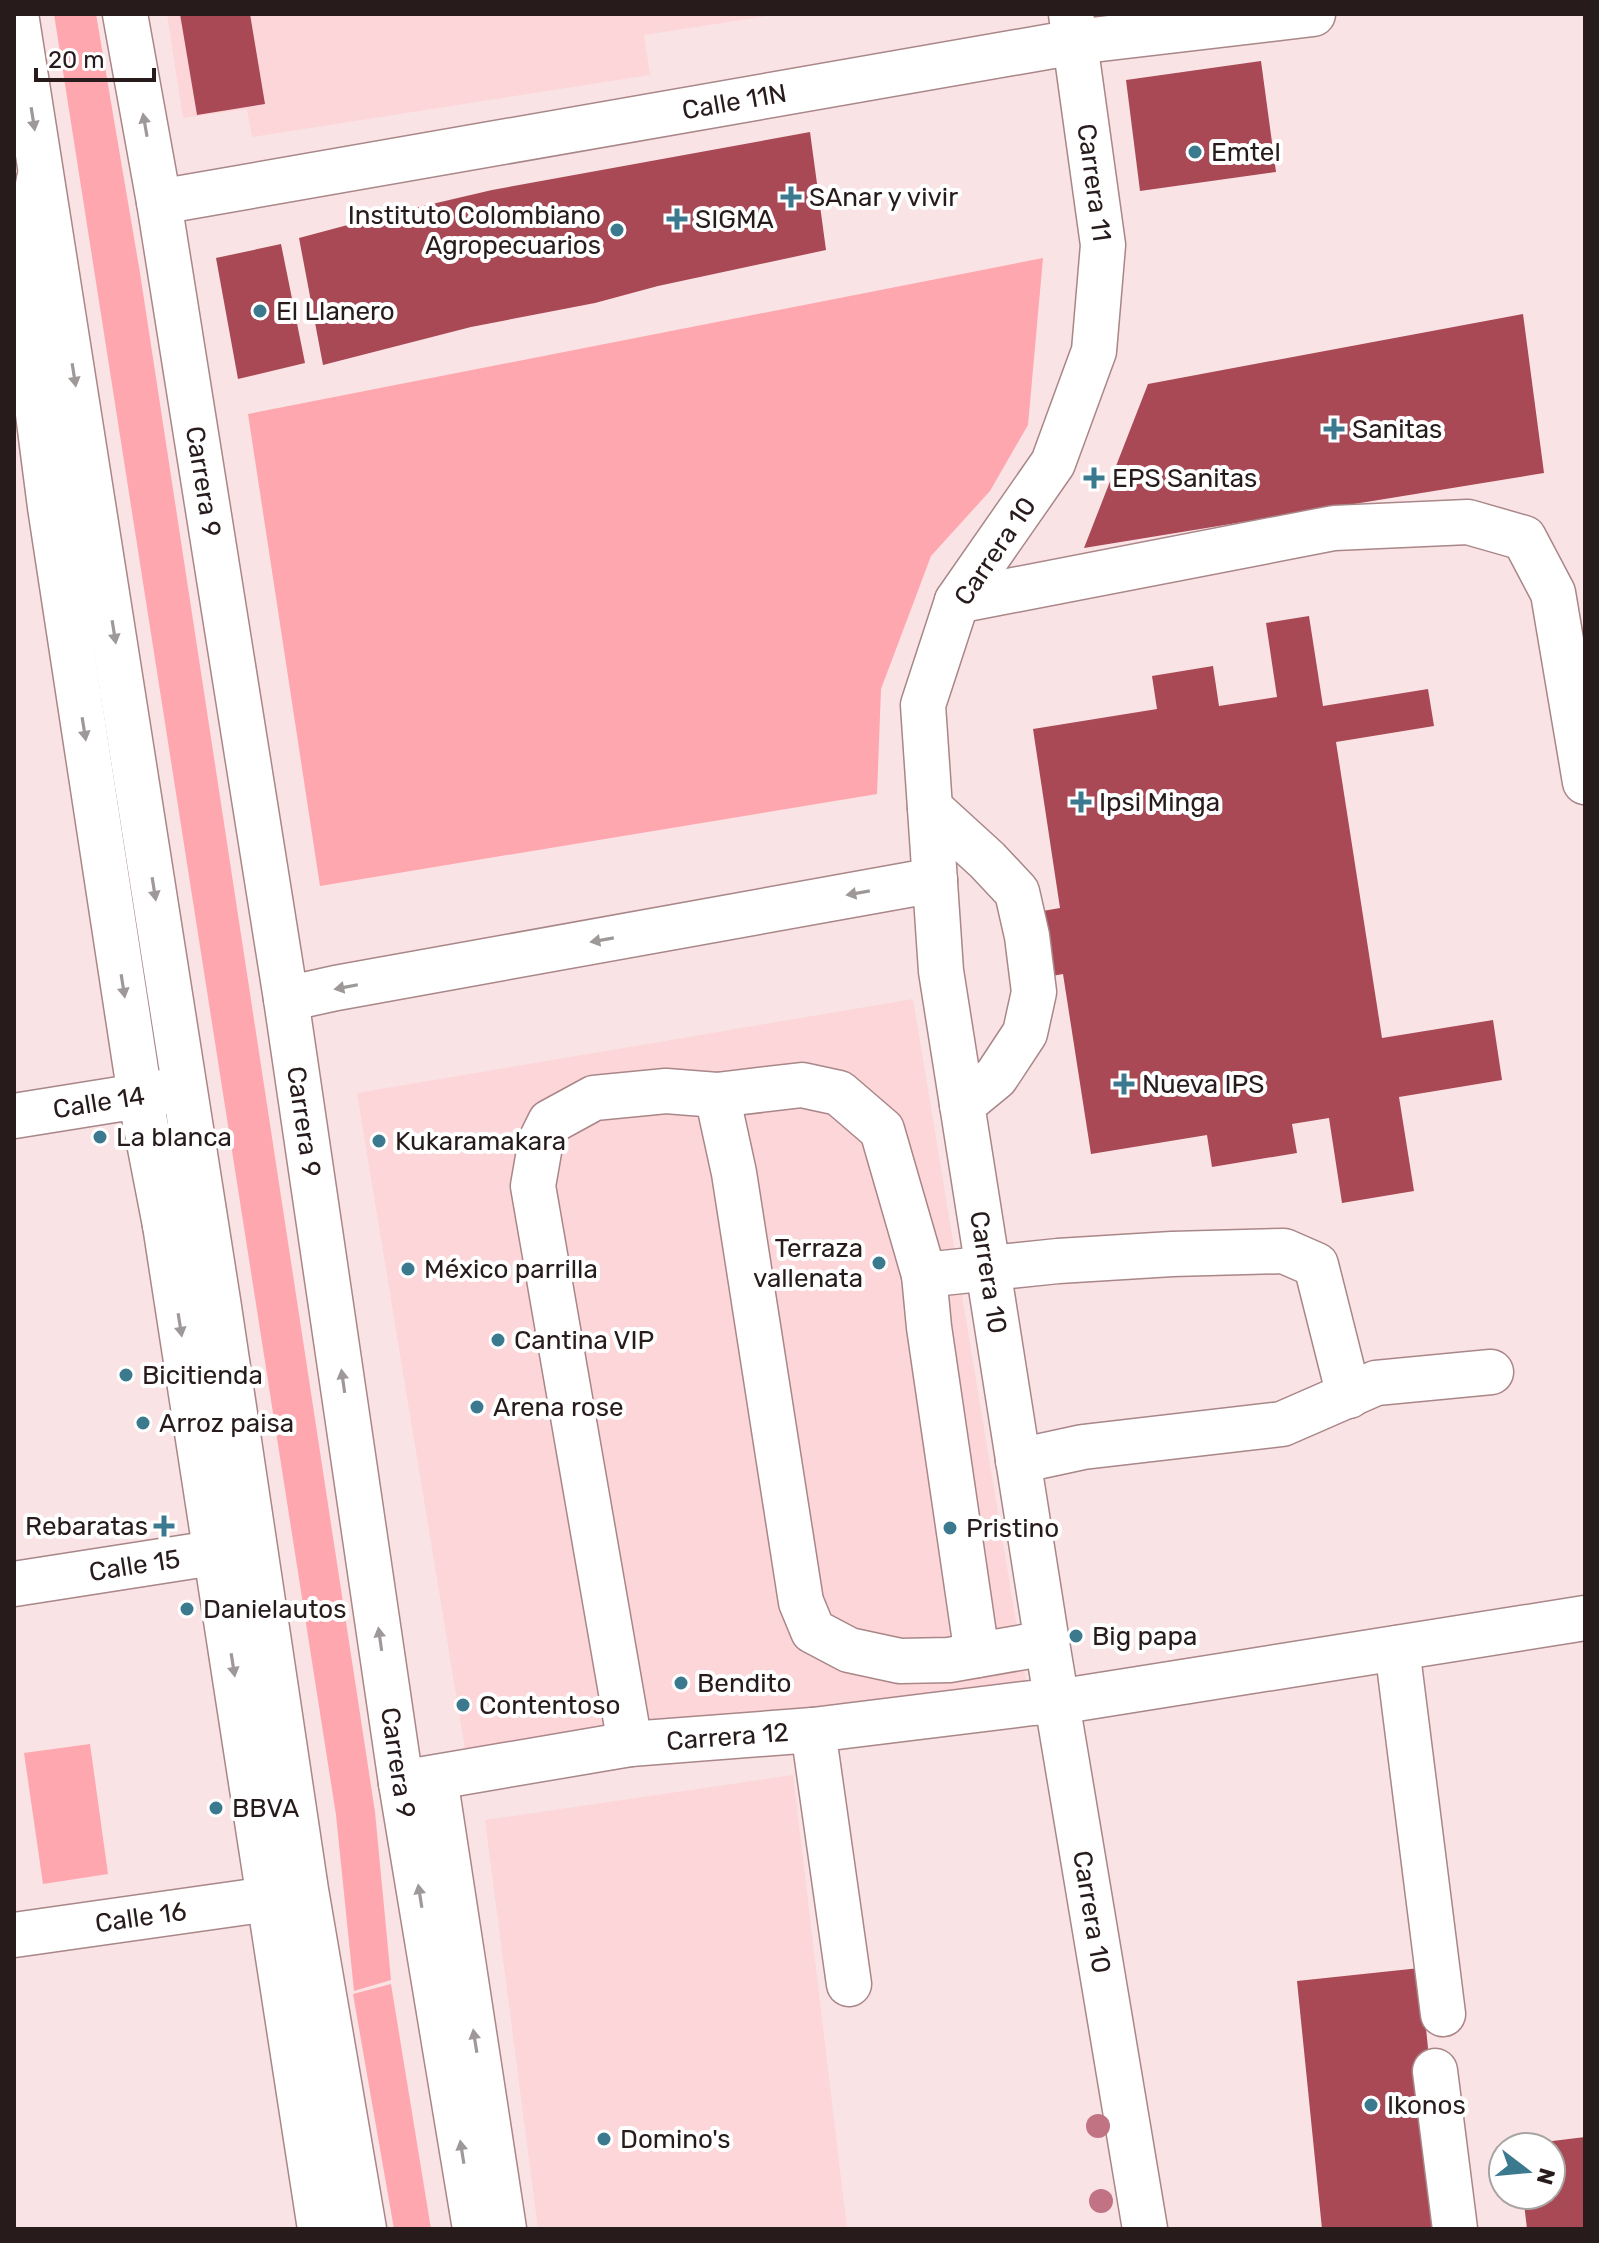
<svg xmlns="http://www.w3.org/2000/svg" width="1599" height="2243" font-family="Rubik,sans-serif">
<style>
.built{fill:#fcd6d8}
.green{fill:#fea7af}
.building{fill:#a94956}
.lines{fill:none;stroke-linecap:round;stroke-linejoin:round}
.minor-casing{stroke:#a98688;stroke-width:47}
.major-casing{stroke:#a98688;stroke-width:47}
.minor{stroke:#fff;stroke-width:44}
.major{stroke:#fff;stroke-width:44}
.tree{fill:#c17384}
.oneway{fill:#9e9899}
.poi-dot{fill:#3b798f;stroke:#fff;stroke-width:3}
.labels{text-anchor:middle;stroke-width:8;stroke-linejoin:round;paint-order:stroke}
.street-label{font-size:26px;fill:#281b1c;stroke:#fff}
.poi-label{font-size:26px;fill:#281b1c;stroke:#fff;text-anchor:start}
</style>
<rect width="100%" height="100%" fill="#fae3e4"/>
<!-- built -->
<path class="built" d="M 167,14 L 780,14 L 644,35 L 650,75 L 252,137 L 247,109 L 183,118 Z
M 913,999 L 1026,1682 L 465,1749 L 357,1093 Z
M 793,1775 L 847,2229 L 538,2229 L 485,1820 Z"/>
<!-- green -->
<path class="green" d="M 54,14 L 96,14 L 140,273 L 375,1812 L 391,1980 L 354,1991 L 336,1815 Z
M 1043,258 L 1028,425 L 990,491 L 931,556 L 881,689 L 877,794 L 320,886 L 248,414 Z
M 90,1744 L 108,1874 L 43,1884 L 24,1753 Z
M 391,1984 L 431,2229 L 394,2229 L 353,1994 Z"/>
<!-- building -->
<path class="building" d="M 180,14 L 250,14 L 265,104 L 197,115 Z
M 1261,61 L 1276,172 L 1140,191 L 1126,80 Z
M 810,132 L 826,250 L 658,286 L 595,303 L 471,327 L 323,365 L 299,238 L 385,215 L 492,190 Z
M 281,244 L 305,363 L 238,379 L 216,258 Z
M 1523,314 L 1544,473 L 1084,548 L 1148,384 Z
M 1309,616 L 1323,706 L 1428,689 L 1434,726 L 1336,742 L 1382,1038 L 1493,1020 L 1502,1080 L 1399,1097 L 1414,1191 L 1342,1203 L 1329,1118 L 1292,1124 L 1297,1153 L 1212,1167 L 1207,1135 L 1091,1154 L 1063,974 L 1041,978 L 1031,913 L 1060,908 L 1033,729 L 1157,709 L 1152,676 L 1213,666 L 1219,706 L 1277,697 L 1266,623 Z
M 1420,1968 L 1446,2229 L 1322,2229 L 1297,1981 Z
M 1585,2137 L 1585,2229 L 1527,2229 L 1523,2195 L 1551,2195 L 1551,2147 L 1520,2147 L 1520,2145 Z"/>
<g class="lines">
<!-- minor casing -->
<g class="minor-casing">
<g id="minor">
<path id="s1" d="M 1071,14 L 1103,245 L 1094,351 L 1053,463 L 957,601 L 923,705 L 941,971 L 1047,1643 L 1145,2229"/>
<path d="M 39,179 L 29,235 L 26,305 L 33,375 L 50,507 L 140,1096 L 165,1225 L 320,2229"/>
<path id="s2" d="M 159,202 L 1075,42 L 1313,14"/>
<path d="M 957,601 L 1334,528 L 1468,522 L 1524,538 L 1553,593 L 1585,782"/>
<path d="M 930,808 L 987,860 L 1017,892 L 1027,936 L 1034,992 L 1025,1033 L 996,1077 L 962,1105"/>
<path d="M 286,999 L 336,988 L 935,880"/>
<path d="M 717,1095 L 802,1085 L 839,1093 L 882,1130 L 924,1275"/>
<path id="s3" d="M 14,1116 L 170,1091"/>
<path d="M 1018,1461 L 1083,1447 L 1282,1424 L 1376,1383 L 1491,1372"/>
<path id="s4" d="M 14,1584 L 245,1548"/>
<path d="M 1397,1648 L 1443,2014"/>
<path d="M 977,1655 L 929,1327 L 924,1275 L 1058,1261 L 1172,1254 L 1284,1251 L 1316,1265 L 1349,1396"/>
<path d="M 813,1730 L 849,1984"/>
<path d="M 630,1744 L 533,1186 L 541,1140 L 550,1122 L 594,1098 L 666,1091 L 717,1095 L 734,1173 L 801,1602 L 813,1631 L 849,1650 L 900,1661 L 949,1660 L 1047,1643"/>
<path d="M 435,1778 L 504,2229"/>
<path id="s5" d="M 401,1783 L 630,1744 L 813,1730 L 1032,1703 L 1057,1702 L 1585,1618"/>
<path id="s6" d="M 14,1935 L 268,1899"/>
<path d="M 1435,2071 L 1455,2229"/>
</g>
</g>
<!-- major casing -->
<g class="major-casing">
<g id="major">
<path d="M 16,14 L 219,1307 L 306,1890 L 364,2229"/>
<path id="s7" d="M 125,14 L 159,202 L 286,999 L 401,1783 L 475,2229"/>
<path d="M 165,1225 L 212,1296"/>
</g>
</g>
<!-- minor -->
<use href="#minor" class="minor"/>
<!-- major -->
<use href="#major" class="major"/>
</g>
<!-- trees -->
<g class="tree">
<circle cx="1098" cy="2126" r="12"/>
<circle cx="1101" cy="2201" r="12"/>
</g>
<!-- one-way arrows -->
<defs><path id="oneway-solid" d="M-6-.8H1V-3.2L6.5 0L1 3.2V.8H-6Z" transform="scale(2)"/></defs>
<g class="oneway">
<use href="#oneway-solid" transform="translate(33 119) rotate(81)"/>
<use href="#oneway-solid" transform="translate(145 125) rotate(-100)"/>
<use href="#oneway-solid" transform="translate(74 375) rotate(81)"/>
<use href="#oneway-solid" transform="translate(114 632) rotate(81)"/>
<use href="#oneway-solid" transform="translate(84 729) rotate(81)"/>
<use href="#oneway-solid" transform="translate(154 889) rotate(81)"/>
<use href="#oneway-solid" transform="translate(858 893) rotate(170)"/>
<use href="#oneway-solid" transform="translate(602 940) rotate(170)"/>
<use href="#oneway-solid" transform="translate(123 986) rotate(81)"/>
<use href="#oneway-solid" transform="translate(346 987) rotate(169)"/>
<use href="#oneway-solid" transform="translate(180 1325) rotate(81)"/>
<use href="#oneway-solid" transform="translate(343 1381) rotate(-98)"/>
<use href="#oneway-solid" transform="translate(380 1639) rotate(-98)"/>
<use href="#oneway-solid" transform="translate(233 1665) rotate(81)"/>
<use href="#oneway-solid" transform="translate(420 1896) rotate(-99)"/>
<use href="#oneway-solid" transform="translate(475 2041) rotate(-99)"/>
<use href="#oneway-solid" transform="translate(462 2152) rotate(-99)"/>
</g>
<!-- markers -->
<g class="poi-dot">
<circle cx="1195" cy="152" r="8"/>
<path d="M787 185h8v8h8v8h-8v8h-8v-8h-8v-8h8z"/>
<path d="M673 207h8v8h8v8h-8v8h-8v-8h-8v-8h8z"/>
<circle cx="617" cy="230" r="8"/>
<circle cx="260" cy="311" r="8"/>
<path d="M1330 417h8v8h8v8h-8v8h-8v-8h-8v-8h8z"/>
<path d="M1090 466h8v8h8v8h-8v8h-8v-8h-8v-8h8z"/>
<path d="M1077 790h8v8h8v8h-8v8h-8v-8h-8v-8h8z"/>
<path d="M1120 1072h8v8h8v8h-8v8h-8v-8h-8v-8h8z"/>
<circle cx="100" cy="1137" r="8"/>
<circle cx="379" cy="1141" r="8"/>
<circle cx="879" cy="1263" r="8"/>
<circle cx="408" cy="1269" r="8"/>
<circle cx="498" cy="1340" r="8"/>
<circle cx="126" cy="1375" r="8"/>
<circle cx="477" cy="1407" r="8"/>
<circle cx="143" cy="1423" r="8"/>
<path d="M160 1514h8v8h8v8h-8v8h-8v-8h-8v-8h8z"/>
<circle cx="950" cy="1528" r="8"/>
<circle cx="187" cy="1609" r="8"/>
<circle cx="1076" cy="1636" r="8"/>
<circle cx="681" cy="1683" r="8"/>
<circle cx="463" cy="1705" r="8"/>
<circle cx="216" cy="1808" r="8"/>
<circle cx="1371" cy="2105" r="8"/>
<circle cx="604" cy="2139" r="8"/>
</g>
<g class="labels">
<!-- street labels -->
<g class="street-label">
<text dy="9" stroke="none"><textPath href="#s2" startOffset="584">Calle 11N</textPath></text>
<text dy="9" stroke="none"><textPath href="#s1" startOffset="170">Carrera 11</textPath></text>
<text dy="9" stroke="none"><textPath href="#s7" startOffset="474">Carrera 9</textPath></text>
<text transform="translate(995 551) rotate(-56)" y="9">Carrera 10</text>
<text dy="9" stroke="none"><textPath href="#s3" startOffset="86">Calle 14</textPath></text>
<text dy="9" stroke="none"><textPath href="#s7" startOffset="1122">Carrera 9</textPath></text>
<text dy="9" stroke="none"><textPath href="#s1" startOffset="1308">Carrera 10</textPath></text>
<text dy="9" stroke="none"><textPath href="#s4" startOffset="122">Calle 15</textPath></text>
<text dy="9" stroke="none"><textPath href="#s5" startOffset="330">Carrera 12</textPath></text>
<text dy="9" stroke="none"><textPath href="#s7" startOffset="1770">Carrera 9</textPath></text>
<text dy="9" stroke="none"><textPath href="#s1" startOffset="1956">Carrera 10</textPath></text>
<text dy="9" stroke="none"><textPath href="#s6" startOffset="128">Calle 16</textPath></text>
</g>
<!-- poi labels -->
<g class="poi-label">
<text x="1211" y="161">Emtel</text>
<text x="809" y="206">SAnar y vivir</text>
<text x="601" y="224" text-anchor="end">Instituto Colombiano<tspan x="601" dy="30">Agropecuarios</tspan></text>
<text x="695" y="228">SIGMA</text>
<text x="276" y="320">El Llanero</text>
<text x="1352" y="438">Sanitas</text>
<text x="1112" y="487">EPS Sanitas</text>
<text x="1099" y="811">Ipsi Minga</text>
<text x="1142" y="1093">Nueva IPS</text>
<text x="116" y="1146">La blanca</text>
<text x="395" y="1150">Kukaramakara</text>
<text x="863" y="1257" text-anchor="end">Terraza<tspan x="863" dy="30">vallenata</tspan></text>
<text x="424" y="1278">México parrilla</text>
<text x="514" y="1349">Cantina VIP</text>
<text x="142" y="1384">Bicitienda</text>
<text x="493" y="1416">Arena rose</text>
<text x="159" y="1432">Arroz paisa</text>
<text x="148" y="1535" text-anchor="end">Rebaratas</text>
<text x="966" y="1537">Pristino</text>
<text x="203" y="1618">Danielautos</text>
<text x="1092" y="1645">Big papa</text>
<text x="697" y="1692">Bendito</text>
<text x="479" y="1714">Contentoso</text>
<text x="232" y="1817">BBVA</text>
<text x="1387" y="2114">Ikonos</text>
<text x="620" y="2148">Domino's</text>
</g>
</g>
<!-- border -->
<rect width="1599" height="2243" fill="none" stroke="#281b1c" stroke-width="32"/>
<!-- north arrow -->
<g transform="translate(1527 2171) rotate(106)"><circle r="38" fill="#ffffff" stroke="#a9a4a4" stroke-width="2"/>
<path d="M0-6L14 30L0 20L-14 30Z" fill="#3b798f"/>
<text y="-12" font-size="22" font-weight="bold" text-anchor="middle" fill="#281b1c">N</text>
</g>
<!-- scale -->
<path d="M36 68v12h118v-12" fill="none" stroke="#281b1c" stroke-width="4"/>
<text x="48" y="68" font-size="24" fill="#281b1c" stroke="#ffffff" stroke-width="6" paint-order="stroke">20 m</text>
</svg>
